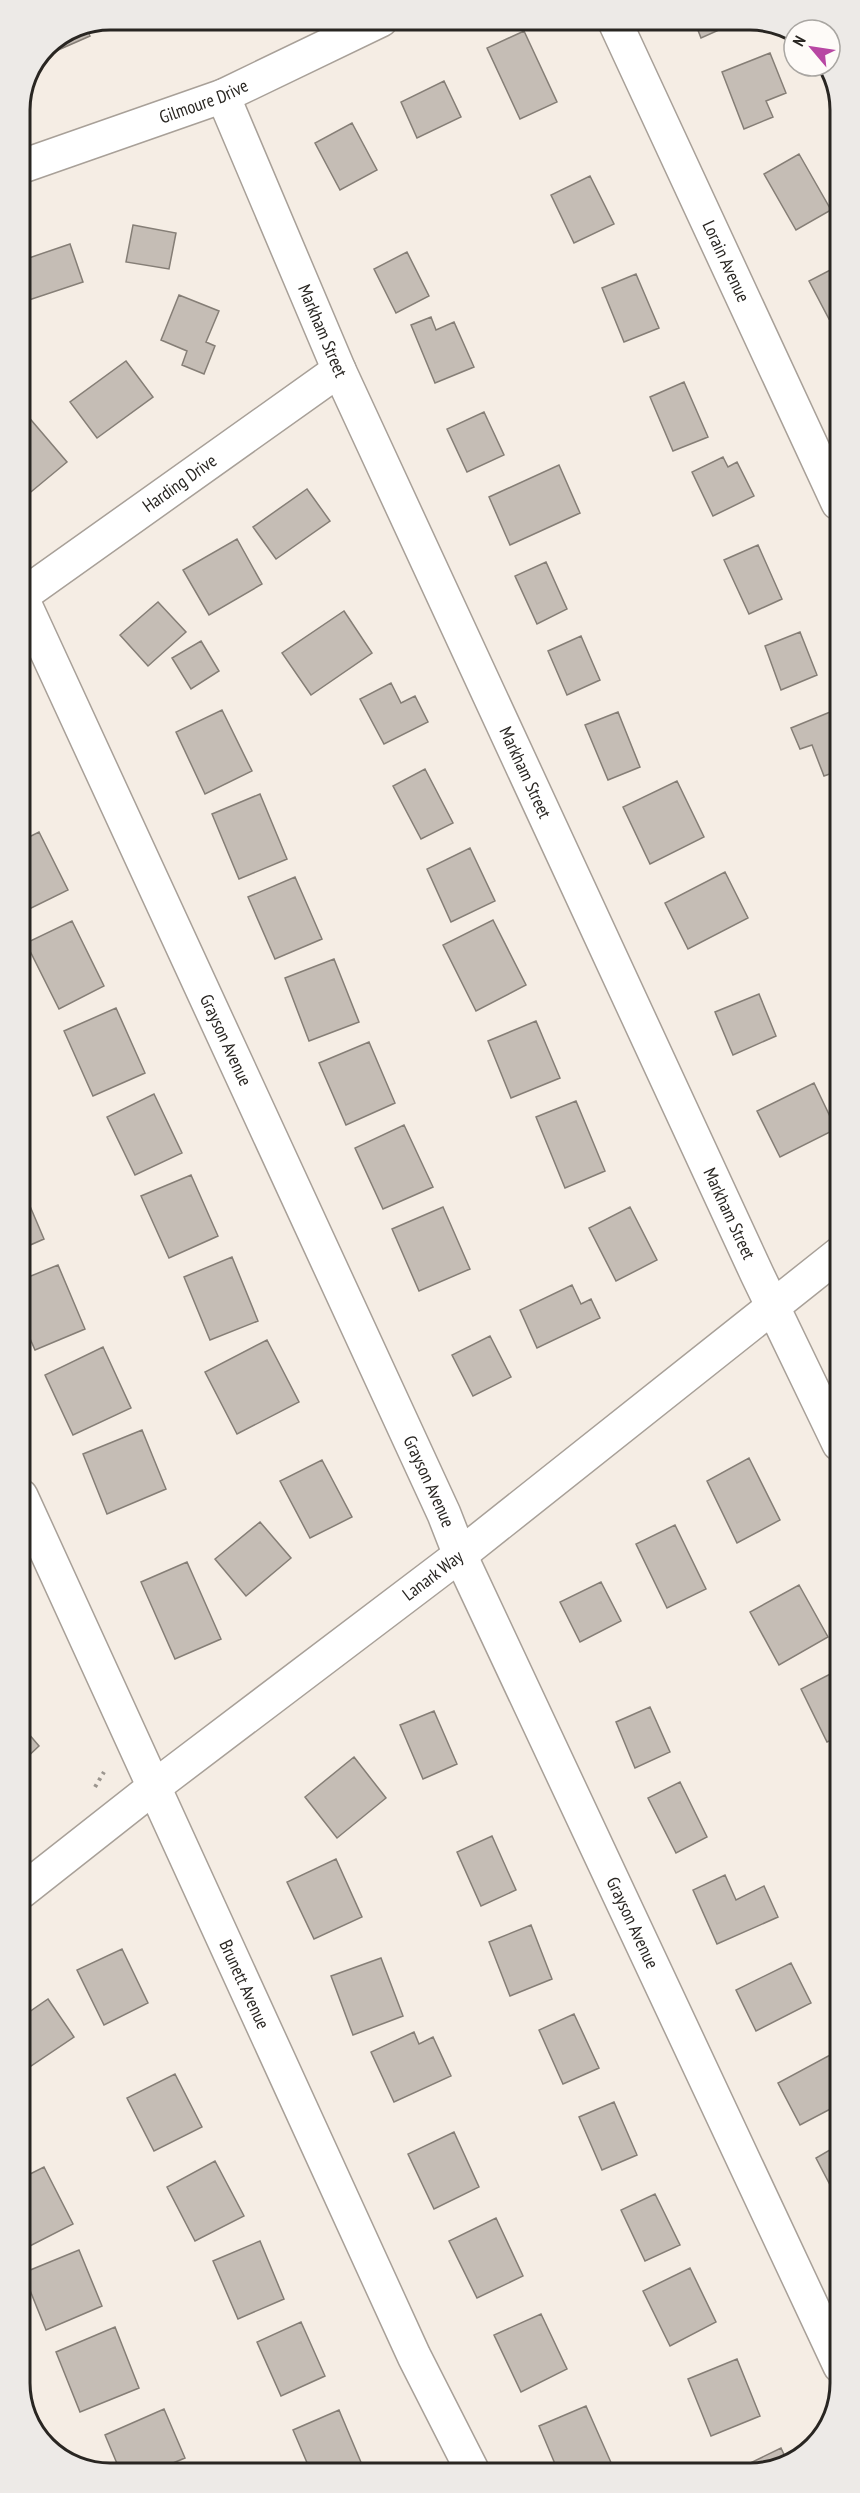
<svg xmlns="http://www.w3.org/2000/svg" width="860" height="2493" font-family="'PT Sans Narrow',sans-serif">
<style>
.building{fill:#c5bdb5;stroke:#857e76;stroke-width:1.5}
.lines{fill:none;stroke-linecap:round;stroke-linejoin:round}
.street-casing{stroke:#a8a098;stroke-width:36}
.secondary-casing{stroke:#a8a098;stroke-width:36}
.path{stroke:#9b958e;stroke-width:4;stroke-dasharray:3 4.5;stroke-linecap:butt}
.street{stroke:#fff;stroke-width:33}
.secondary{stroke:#fff;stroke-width:33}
.labels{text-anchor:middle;stroke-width:4.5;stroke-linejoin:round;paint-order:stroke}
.street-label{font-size:18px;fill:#292622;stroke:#fefbf8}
.rim{fill:none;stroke:#292622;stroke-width:3}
</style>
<rect width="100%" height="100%" fill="#f5ede4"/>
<!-- building -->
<path class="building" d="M 694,20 L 739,20 L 739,21 L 701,38 Z
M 87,29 L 90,36 L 42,57 L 46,46 Z
M 524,31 L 557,102 L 520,119 L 487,48 Z
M 770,53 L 786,93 L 766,101 L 773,117 L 744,129 L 722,72 Z
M 444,81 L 461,117 L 417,138 L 401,102 Z
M 352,123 L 377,170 L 340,190 L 315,143 Z
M 799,154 L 831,210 L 796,230 L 764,174 Z
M 590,176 L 614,224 L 574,243 L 551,195 Z
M 133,225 L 176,233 L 169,269 L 126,262 Z
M 70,244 L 83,282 L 20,303 L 20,261 Z
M 407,252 L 429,296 L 396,313 L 374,269 Z
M 838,266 L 838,315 L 829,319 L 809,281 Z
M 636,274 L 659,328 L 624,342 L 602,288 Z
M 179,295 L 219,311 L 206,342 L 215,346 L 204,374 L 182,365 L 187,351 L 161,340 Z
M 431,317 L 436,330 L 454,322 L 474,367 L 435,383 L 411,325 Z
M 126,361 L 153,397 L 97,438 L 70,402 Z
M 684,382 L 708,437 L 673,451 L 650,397 Z
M 20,407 L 67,462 L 20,501 Z
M 484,412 L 504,455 L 467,472 L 447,429 Z
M 723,457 L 728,467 L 737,462 L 754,496 L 713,516 L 692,472 Z
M 559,465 L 580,513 L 510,545 L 489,497 Z
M 307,489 L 330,521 L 276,559 L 253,527 Z
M 237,539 L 262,584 L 209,615 L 183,570 Z
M 758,545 L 782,599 L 749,614 L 724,560 Z
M 546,562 L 567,609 L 537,624 L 515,576 Z
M 158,602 L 186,632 L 148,666 L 120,635 Z
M 344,611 L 372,653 L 311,695 L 282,653 Z
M 800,632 L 817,675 L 781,690 L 765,646 Z
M 581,636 L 600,680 L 567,695 L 548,651 Z
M 201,641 L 219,671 L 191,689 L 172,658 Z
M 391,683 L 401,703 L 415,696 L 428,722 L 384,744 L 360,699 Z
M 222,710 L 252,771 L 205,794 L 176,732 Z
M 835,710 L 838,718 L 838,771 L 824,776 L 812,745 L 800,749 L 791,728 Z
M 618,712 L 640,767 L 608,780 L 585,725 Z
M 425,769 L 453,823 L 421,839 L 393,786 Z
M 677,781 L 704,837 L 650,864 L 623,807 Z
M 260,794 L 287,859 L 239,879 L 212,814 Z
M 39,832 L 68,890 L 21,913 L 21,841 Z
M 470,848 L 495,901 L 451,922 L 427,869 Z
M 725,872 L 748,918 L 688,949 L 665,903 Z
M 295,877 L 322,939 L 275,959 L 248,897 Z
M 493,920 L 526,985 L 476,1011 L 443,945 Z
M 72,921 L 104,986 L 59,1009 L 26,943 Z
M 334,959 L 359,1022 L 309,1041 L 285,978 Z
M 759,994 L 776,1036 L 733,1055 L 715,1012 Z
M 116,1008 L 145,1073 L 93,1096 L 64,1031 Z
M 536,1021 L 560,1078 L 511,1098 L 488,1041 Z
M 369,1042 L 395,1103 L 346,1125 L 319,1063 Z
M 814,1083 L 836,1129 L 780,1157 L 757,1111 Z
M 154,1094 L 182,1153 L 135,1175 L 107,1117 Z
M 576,1101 L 605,1171 L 565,1188 L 536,1117 Z
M 404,1125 L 433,1187 L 383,1209 L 355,1148 Z
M 191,1175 L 218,1236 L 169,1258 L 141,1196 Z
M 21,1185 L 44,1239 L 21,1249 Z
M 443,1207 L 470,1269 L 419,1291 L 392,1229 Z
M 630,1207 L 657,1260 L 616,1281 L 589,1228 Z
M 232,1257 L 258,1321 L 210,1340 L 184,1277 Z
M 58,1265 L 85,1329 L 35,1350 L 21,1318 L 21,1280 Z
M 572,1285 L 581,1304 L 591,1299 L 600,1318 L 537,1348 L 520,1310 Z
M 490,1336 L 511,1377 L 473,1396 L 452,1355 Z
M 267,1340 L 299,1402 L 237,1434 L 205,1372 Z
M 103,1347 L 131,1408 L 73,1435 L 45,1375 Z
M 142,1430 L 166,1489 L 107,1514 L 83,1454 Z
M 749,1458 L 780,1520 L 737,1543 L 707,1481 Z
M 322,1460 L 352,1517 L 310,1538 L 280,1481 Z
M 260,1522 L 291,1558 L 246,1596 L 215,1559 Z
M 675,1525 L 706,1589 L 667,1608 L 636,1544 Z
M 187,1562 L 221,1639 L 175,1659 L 141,1582 Z
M 601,1582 L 621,1621 L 580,1642 L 560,1602 Z
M 799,1585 L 828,1637 L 779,1665 L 750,1612 Z
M 840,1669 L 840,1736 L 827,1742 L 801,1689 Z
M 650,1707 L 670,1752 L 635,1768 L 616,1722 Z
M 434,1711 L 457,1764 L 423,1779 L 400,1725 Z
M 22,1726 L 39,1746 L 22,1762 Z
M 354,1757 L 386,1798 L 337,1838 L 305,1797 Z
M 680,1782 L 707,1837 L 676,1853 L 648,1798 Z
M 492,1836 L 516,1890 L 481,1906 L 457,1852 Z
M 336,1859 L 362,1917 L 314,1939 L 287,1882 Z
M 725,1875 L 736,1900 L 764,1886 L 778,1917 L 717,1944 L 693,1890 Z
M 531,1925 L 552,1979 L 510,1996 L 489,1942 Z
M 122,1949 L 148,2003 L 104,2025 L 77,1970 Z
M 381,1958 L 403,2016 L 353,2035 L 331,1976 Z
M 791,1963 L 811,2003 L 756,2031 L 736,1990 Z
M 48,1999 L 74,2037 L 22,2072 L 22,2017 Z
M 574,2014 L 599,2068 L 563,2084 L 539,2030 Z
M 414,2032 L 419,2044 L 433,2037 L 451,2076 L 394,2102 L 371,2052 Z
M 832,2054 L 840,2069 L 840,2104 L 800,2125 L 778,2083 Z
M 175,2074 L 202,2127 L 154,2151 L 127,2098 Z
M 614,2102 L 637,2155 L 602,2170 L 579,2117 Z
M 454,2132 L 479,2187 L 434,2209 L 408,2154 Z
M 840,2144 L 840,2204 L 816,2158 Z
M 215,2161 L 244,2216 L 195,2241 L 167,2187 Z
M 44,2167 L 73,2224 L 22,2250 L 22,2178 Z
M 655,2194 L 680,2245 L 645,2261 L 621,2210 Z
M 496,2218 L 523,2276 L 477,2298 L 449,2241 Z
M 260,2241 L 284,2299 L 238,2319 L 213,2261 Z
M 79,2250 L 102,2306 L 46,2330 L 23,2273 Z
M 690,2268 L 716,2322 L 670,2346 L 643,2291 Z
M 541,2314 L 567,2369 L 521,2392 L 494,2335 Z
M 301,2322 L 325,2376 L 281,2396 L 257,2342 Z
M 115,2327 L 139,2388 L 80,2412 L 56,2352 Z
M 737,2359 L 760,2416 L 711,2436 L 688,2379 Z
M 586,2406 L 613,2467 L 604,2471 L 558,2471 L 539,2426 Z
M 164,2409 L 185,2458 L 149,2473 L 121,2473 L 105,2435 Z
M 339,2410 L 363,2467 L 350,2472 L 311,2472 L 293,2430 Z
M 781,2448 L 787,2461 L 774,2470 L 736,2470 Z"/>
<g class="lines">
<!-- street casing -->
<g class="street-casing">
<g id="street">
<path id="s1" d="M 614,20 L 838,503"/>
<path id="s2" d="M 223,96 L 339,370 L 757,1274 L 839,1444"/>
<path id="s3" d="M 20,167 L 223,96 L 381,20"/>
<path id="s4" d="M 21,596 L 444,1514 L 460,1555 L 840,2366"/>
<path id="s5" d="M 20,597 L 339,370"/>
<path d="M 22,1891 L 154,1787"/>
</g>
</g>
<!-- secondary casing -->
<g class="secondary-casing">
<g id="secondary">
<path id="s6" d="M 21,1496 L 414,2356 L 473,2472"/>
<path id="s7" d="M 154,1787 L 460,1555 L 839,1254"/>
</g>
</g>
<!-- path -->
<path class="path" d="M 95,1787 L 104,1772"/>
<!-- street -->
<use href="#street" class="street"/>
<!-- secondary -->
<use href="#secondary" class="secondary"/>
</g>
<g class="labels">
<!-- street labels -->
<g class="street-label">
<text dy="6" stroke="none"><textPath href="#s3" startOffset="195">Gilmoure Drive</textPath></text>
<text dy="6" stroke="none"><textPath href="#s1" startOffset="266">Lorain Avenue</textPath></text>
<text dy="6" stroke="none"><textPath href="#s2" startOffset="255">Markham Street</textPath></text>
<text dy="6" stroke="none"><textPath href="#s5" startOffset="196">Harding Drive</textPath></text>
<text dy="6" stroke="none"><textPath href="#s2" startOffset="741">Markham Street</textPath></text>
<text dy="6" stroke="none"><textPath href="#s4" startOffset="489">Grayson Avenue</textPath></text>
<text dy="6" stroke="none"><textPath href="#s2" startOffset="1227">Markham Street</textPath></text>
<text dy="6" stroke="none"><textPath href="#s4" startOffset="975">Grayson Avenue</textPath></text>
<text dy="6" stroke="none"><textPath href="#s7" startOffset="350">Lanark Way</textPath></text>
<text dy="6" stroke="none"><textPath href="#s4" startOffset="1461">Grayson Avenue</textPath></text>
<text dy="6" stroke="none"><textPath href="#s6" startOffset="537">Brunett Avenue</textPath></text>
</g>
</g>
<!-- crop -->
<path d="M0 0H860V2493H0ZM110 30H750A80 80 0 0 1 830 110V2383A80 80 0 0 1 750 2463H110A80 80 0 0 1 30 2383V110A80 80 0 0 1 110 30Z" fill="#edeae7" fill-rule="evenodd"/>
<path class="rim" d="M110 30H750A80 80 0 0 1 830 110V2383A80 80 0 0 1 750 2463H110A80 80 0 0 1 30 2383V110A80 80 0 0 1 110 30Z"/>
<!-- north arrow -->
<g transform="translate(812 48) rotate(299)"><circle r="28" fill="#fefbf8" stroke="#a9a6a2" stroke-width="1.5"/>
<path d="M0-4.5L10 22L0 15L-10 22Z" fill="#b847a3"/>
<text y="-9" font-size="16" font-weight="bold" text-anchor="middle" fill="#292622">N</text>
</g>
</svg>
